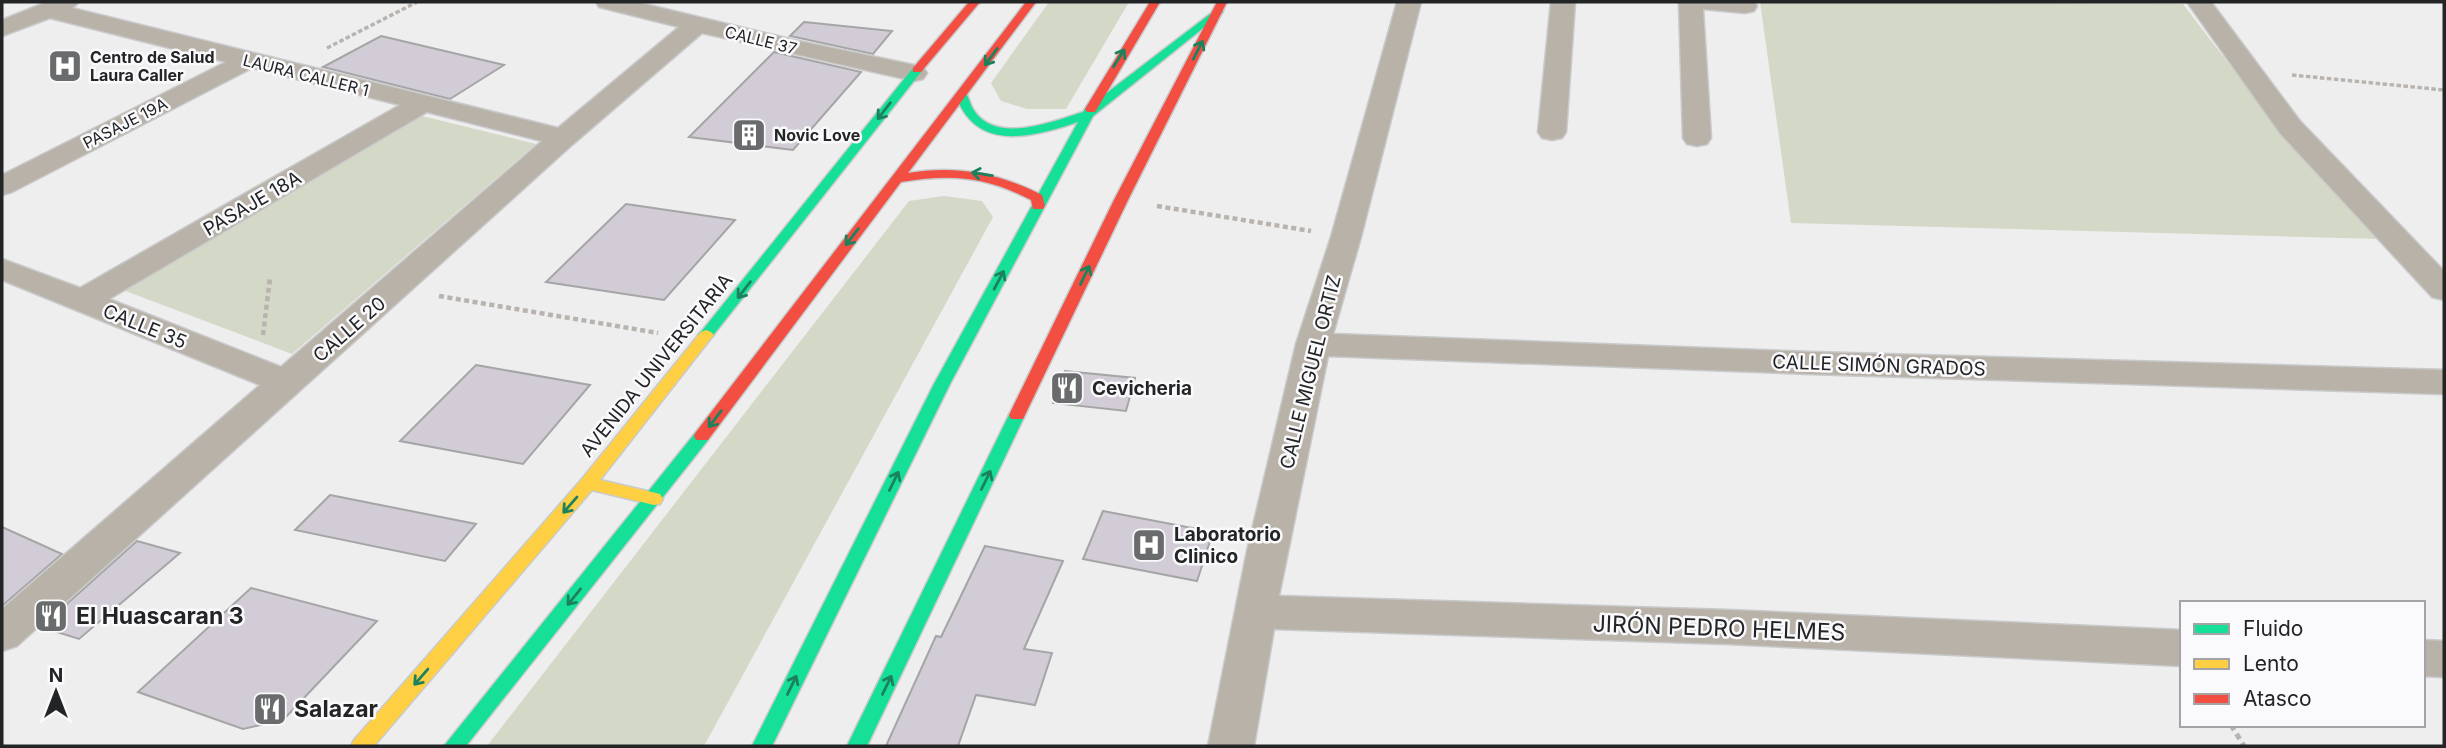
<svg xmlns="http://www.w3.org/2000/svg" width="2446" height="748" font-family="Inter,sans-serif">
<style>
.green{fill:#d4d8c7}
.building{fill:#d1ccd5;stroke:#a5a5a6;stroke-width:2}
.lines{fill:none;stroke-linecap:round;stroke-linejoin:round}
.street-casing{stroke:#c9cacb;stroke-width:3}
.fast-casing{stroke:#c9cacb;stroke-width:3}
.slow-casing{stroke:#c9cacb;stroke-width:3}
.jam-casing{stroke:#c9cacb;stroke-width:3}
.path-far2{stroke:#b8b3ae;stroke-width:3.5;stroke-dasharray:4.5 2.5;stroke-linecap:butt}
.path-far1{stroke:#b8b3ae;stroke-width:4.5;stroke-dasharray:5 3.5;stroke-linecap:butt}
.path{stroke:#b8b3ae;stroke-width:5;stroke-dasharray:6 4.5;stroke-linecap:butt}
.street{fill:#b9b2a8;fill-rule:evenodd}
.fast{fill:#16e098;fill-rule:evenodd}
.slow{fill:#ffcf43;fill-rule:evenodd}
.jam{fill:#f24e42;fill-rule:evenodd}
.oneway{stroke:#1c825e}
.labels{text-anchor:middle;stroke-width:5;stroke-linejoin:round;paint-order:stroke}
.far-street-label{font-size:16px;fill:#232425;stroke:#fafafd}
.far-poi-label{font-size:16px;font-weight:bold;fill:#232425;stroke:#fafafd;text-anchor:start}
.street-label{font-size:19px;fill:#232425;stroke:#fafafd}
.poi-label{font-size:19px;font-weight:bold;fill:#232425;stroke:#fafafd;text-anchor:start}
.near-poi-label{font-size:23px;font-weight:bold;fill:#232425;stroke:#fafafd;text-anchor:start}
.near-street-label{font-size:23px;fill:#232425;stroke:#fafafd}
</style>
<rect width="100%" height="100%" fill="#eeeeef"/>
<!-- green -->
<path class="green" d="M 1049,2 L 1129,2 L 1066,109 L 1027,109 L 1001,101 L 991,83 Z
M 1760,2 L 2183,4 C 2245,86 2308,165 2380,239 L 1791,223 Z
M 422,116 L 536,144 L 292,354 L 123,290 Z
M 944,196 L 982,201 L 993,217 L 704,746 L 487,746 L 909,201 Z"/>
<!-- building -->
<path class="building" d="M 804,22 L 892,31 L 873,54 L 790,36 Z
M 381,36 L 504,65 L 450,99 L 323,67 Z
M 774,52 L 861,72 L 793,150 L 689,137 Z
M 626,204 L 735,220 L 664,300 L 546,282 Z
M 476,365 L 590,385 L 523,464 L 400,441 Z
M 1065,371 L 1135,378 L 1126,411 L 1053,403 Z
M 330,495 L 476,524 L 445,561 L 295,530 Z
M 1103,511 L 1213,532 L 1197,581 L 1083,559 Z
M 2,527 L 62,554 L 2,606 Z
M 137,541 L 180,553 L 79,639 L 41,627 Z
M 985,546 L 1063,561 L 1024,649 L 1052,653 L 1035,705 L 976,695 L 958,746 L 886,746 L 936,636 L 941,637 Z
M 251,588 L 377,621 L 283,720 L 243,729 L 138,692 Z"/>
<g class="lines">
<!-- street casing -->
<g class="street-casing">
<path id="street" d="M 47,2 L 79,2 L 72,8 L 558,128 L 679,27 L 599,7 L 596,2 L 636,2 L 794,40 L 914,65 L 923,67 L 927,73 L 923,79 L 914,81 L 702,33 L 573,144 L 17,646 L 2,651 L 2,609 L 260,385 L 2,280 L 2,259 L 80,288 L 400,105 L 252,68 L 12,192 L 2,195 L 2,175 L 226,62 L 50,18 L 2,36 L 2,20 ZM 427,112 L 542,141 L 281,367 L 109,299 Z
M 1397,2 L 1421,2 L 1361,237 L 1333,334 L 1811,352 L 2444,370 L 2444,394 L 1811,374 L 1328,356 L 1279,596 L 1728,610 L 2182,630 L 2182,666 L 1728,644 L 1274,629 L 1254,746 L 1208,746 L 1247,551 L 1296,344 L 1331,237 Z
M 1551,2 L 1575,2 L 1566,132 L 1562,138 L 1552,140 L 1542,138 L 1538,132 Z
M 1679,2 L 1754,2 L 1757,6 L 1754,11 L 1745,13 L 1703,9 L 1711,138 L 1707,144 L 1697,146 L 1687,144 L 1683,138 Z
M 2187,2 L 2211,2 L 2300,121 L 2444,271 L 2444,300 L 2432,297 L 2280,133 Z
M 2423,640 L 2444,641 L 2444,677 L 2423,676 Z"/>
</g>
<!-- fast casing -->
<g class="fast-casing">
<path id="fast" d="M 1218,8 L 1223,11 L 1222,13 L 1093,116 L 950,384 L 772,746 L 752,746 L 934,384 L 1078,122 C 1033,137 977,153 956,96 L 958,93 L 966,93 C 969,98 970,104 973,109 C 995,145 1052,122 1083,112 L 1087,106 L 1091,105 Z
M 917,66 L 923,70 L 921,72 L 711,338 L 701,338 L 698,335 L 701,332 L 913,68 Z
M 1017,409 L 1025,415 L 867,746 L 847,746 L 1009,415 Z
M 702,430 L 708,432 L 710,436 L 708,440 L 466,746 L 444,746 L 696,432 Z"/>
</g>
<!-- slow casing -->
<g class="slow-casing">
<path id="slow" d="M 706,330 L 711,332 L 714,335 L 711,338 L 600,480 L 660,494 L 663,499 L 660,504 L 654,505 L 592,490 L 374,746 L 351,746 L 354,740 L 582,479 L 701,332 Z"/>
</g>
<!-- jam casing -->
<g class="jam-casing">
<path id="jam" d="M 969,2 L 980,2 L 921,72 L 913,72 L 913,68 Z
M 1026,2 L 1036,2 L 908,173 C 957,165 998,173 1042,195 L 1045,206 L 1043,209 L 1033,209 L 1031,200 C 985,176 951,174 901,182 L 708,440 L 696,440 L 694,436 L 696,432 Z
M 1150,2 L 1160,2 L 1097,109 L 1095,112 L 1087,112 L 1085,109 Z
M 1217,2 L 1227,2 L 1128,200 L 1025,415 L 1023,419 L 1011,419 L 1009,415 L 1114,200 Z"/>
</g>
<!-- path-far2 -->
<path class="path-far2" d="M 327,48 L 417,2
M 2292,75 L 2444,90"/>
<!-- path-far1 -->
<path class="path-far1" d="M 1157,206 L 1311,231
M 439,296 L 658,333
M 263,335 L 270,278"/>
<!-- path -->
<path class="path" d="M 2231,725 L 2244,746"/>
<!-- street -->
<use href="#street" class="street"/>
<!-- fast -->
<use href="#fast" class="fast"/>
<!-- slow -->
<use href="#slow" class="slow"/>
<!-- jam -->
<use href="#jam" class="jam"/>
</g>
<!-- one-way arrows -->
<defs><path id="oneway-shaft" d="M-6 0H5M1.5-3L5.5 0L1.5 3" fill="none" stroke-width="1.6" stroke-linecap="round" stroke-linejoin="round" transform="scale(1.75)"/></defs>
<g class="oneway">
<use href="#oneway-shaft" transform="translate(1198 50) rotate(-63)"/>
<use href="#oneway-shaft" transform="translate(991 57) rotate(126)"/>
<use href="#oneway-shaft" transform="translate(1119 58) rotate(-58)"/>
<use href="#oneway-shaft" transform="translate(884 111) rotate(128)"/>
<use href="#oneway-shaft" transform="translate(982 174) rotate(-171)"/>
<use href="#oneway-shaft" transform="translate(852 237) rotate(128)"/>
<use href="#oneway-shaft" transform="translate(1085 275) rotate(-64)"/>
<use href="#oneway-shaft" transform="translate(999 280) rotate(-62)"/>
<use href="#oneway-shaft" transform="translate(744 290) rotate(128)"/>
<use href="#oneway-shaft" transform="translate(715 419) rotate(127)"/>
<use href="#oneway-shaft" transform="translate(986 480) rotate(-64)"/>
<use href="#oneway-shaft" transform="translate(894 481) rotate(-64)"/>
<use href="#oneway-shaft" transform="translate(570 505) rotate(131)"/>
<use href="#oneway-shaft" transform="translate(574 597) rotate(129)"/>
<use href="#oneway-shaft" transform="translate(421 677) rotate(131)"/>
<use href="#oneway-shaft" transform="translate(792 685) rotate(-64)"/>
<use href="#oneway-shaft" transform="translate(887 685) rotate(-64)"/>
</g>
<!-- icons -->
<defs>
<g id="hospital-square" transform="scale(1.75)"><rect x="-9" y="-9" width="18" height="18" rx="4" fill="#6a6b6c" stroke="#fafafd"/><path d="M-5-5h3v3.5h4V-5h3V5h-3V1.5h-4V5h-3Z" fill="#fff"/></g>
<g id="building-square" transform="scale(1.75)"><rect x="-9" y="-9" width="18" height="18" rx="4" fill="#6a6b6c" stroke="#fafafd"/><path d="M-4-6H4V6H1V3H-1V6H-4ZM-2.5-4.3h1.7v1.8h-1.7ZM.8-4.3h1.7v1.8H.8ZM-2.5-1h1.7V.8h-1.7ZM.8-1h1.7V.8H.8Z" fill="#fff"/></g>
<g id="restaurant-square" transform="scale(1.75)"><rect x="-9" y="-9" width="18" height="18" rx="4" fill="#6a6b6c" stroke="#fafafd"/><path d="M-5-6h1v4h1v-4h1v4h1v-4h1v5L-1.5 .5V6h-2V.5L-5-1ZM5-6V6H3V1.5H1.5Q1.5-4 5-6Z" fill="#fff"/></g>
</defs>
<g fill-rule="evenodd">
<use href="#hospital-square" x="65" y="66"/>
<use href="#building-square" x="749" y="135"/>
<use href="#restaurant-square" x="1067" y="388"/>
<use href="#hospital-square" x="1149" y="545"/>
<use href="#restaurant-square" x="51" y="616"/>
<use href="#restaurant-square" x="270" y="709"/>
</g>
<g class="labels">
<!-- far-street labels -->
<g class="far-street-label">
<text transform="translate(761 40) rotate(14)" y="6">CALLE 37</text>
<text transform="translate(306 75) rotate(14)" y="6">LAURA CALLER 1</text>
<text transform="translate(125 123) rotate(-27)" y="6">PASAJE 19A</text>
</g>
<!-- far-poi labels -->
<g class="far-poi-label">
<text x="90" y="63">Centro de Salud<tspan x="90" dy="18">Laura Caller</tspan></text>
<text x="774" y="141">Novic Love</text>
</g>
<!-- street labels -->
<g class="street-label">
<text transform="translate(252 203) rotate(-30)" y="7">PASAJE 18A</text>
<text transform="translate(145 326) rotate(22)" y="7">CALLE 35</text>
<text transform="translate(349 329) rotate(-41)" y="7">CALLE 20</text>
<text transform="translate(656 365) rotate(-51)" y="7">AVENIDA UNIVERSITARIA</text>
<text transform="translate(1879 365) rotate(2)" y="7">CALLE SIMÓN GRADOS</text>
<text transform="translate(1310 372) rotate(-76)" y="7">CALLE MIGUEL ORTIZ</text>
</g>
<!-- poi labels -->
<g class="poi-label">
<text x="1092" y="395">Cevicheria</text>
<text x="1174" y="541">Laboratorio<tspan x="1174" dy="22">Clinico</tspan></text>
</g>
<!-- near-poi labels -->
<g class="near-poi-label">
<text x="76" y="624">El Huascaran 3</text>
<text x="294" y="717">Salazar</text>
</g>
<!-- near-street labels -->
<g class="near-street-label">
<text transform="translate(1719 628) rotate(2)" y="8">JIRÓN PEDRO HELMES</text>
</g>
</g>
<!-- border -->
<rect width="2446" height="748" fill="none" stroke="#232425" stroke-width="7"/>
<!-- legend -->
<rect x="2180" y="601" width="245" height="126" fill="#fafafd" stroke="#a4a4a7" stroke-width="2"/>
<rect x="2194" y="624" width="35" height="10" fill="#16e098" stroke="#a4a4a7" stroke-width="2"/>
<text x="2243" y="636" font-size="21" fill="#232425">Fluido</text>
<rect x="2194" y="659" width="35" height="10" fill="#ffcf43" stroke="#a4a4a7" stroke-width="2"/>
<text x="2243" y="671" font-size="21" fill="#232425">Lento</text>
<rect x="2194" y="694" width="35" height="10" fill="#f24e42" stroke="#a4a4a7" stroke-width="2"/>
<text x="2243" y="706" font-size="21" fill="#232425">Atasco</text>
<!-- north arrow -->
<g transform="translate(56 692)" stroke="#fafafd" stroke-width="5" paint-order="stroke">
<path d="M0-5L12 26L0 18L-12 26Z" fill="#232425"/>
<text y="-10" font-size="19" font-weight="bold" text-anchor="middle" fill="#232425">N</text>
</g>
</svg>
